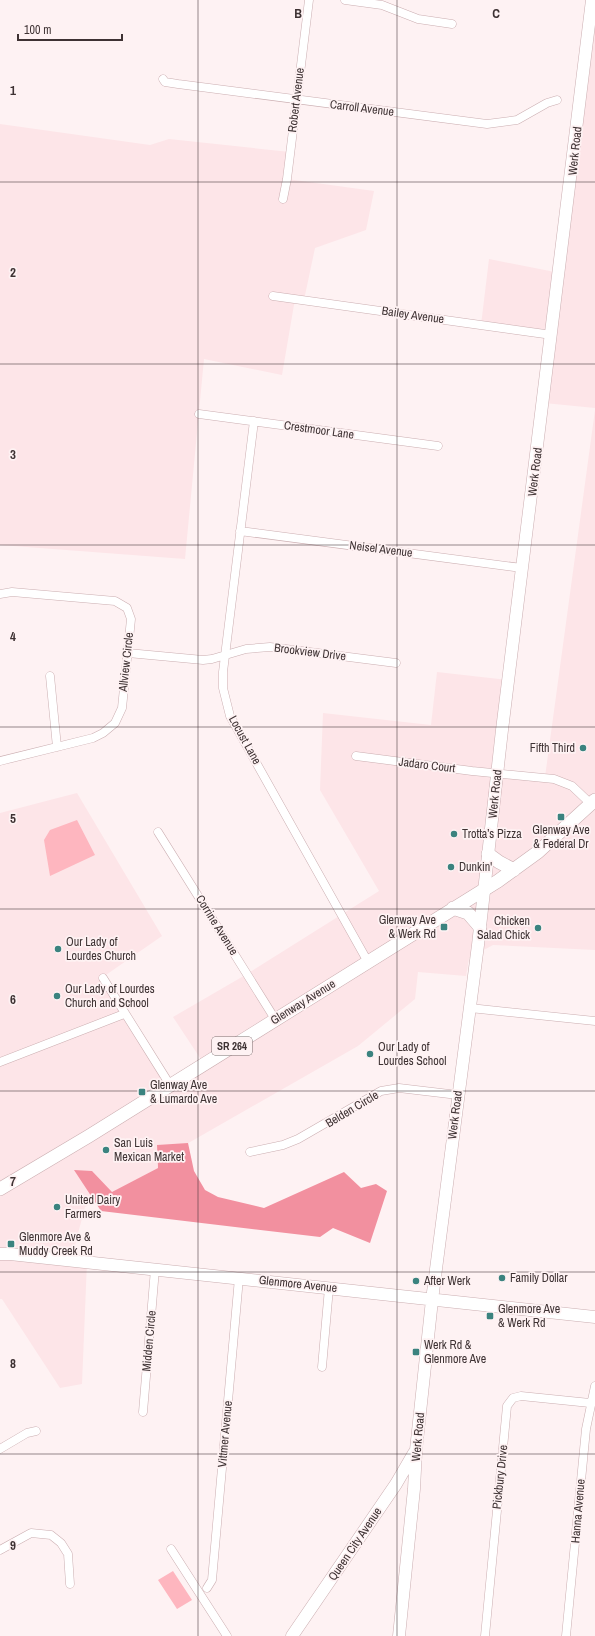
<svg xmlns="http://www.w3.org/2000/svg" width="595" height="1636" font-family="'Archivo Narrow',sans-serif">
<style>
.built{fill:#fde5e8}
.green{fill:#feb6bf}
.forest{fill:#f2909f}
.lines{fill:none;stroke-linecap:round;stroke-linejoin:round}
.street-casing{stroke:#cbaeb1;stroke-width:9}
.secondary-casing{stroke:#cbaeb1;stroke-width:13}
.primary-casing{stroke:#cbaeb1;stroke-width:14}
.street{stroke:#fff;stroke-width:8}
.secondary{stroke:#fff;stroke-width:12}
.primary{stroke:#fff;stroke-width:13}
.grid{fill:none;stroke:#3e3233;stroke-width:1;stroke-opacity:0.55}
.poi-dot{fill:#3b837f;stroke:#fef2f3;stroke-width:1.5}
.labels{text-anchor:middle;stroke-width:3.5;stroke-linejoin:round;paint-order:stroke}
.shield{fill:#fef2f3;stroke:#786c6d;stroke-width:1}
.shield-label{font-size:11px;font-weight:bold;fill:#3e3233}
.street-label{font-size:12px;fill:#3e3233;stroke:#fef2f3}
.poi-label{font-size:12px;fill:#3e3233;stroke:#fef2f3;text-anchor:start}
.grid-label{font-size:13px;text-anchor:middle;font-weight:bold;fill:#3e3233;stroke:#fef2f3;stroke-width:3.5;stroke-linejoin:round;paint-order:stroke}
</style>
<rect width="100%" height="100%" fill="#fef2f3"/>
<!-- built -->
<path class="built" d="M 595,0 L 595,408 L 544,403 L 552,335 L 481,325 L 489,259 L 560,273 Z
M 0,124 L 150,145 L 169,139 L 290,152 L 287,179 L 374,191 L 366,230 L 315,248 L 304,300 L 295,299 L 282,375 L 204,359 L 185,559 L 0,545 Z
M 595,410 L 595,950 L 493,945 L 469,958 L 466,976 L 418,972 L 415,999 L 358,1046 L 157,1161 L 158,1168 L 85,1207 L 71,1260 L 87,1262 L 82,1384 L 60,1388 L 2,1299 L 0,1299 L 0,813 L 77,793 L 162,936 L 103,977 L 170,1085 L 204,1064 L 173,1017 L 247,974 L 379,891 L 320,790 L 323,713 L 431,725 L 437,672 L 508,680 L 497,773 L 545,777 Z"/>
<!-- green -->
<path class="green" d="M 77,820 L 95,855 L 50,876 L 44,840 L 50,830 Z
M 173,1571 L 192,1600 L 177,1609 L 158,1580 Z"/>
<!-- forest -->
<path class="forest" d="M 188,1143 L 194,1171 L 205,1190 L 218,1197 L 264,1208 L 344,1172 L 361,1188 L 376,1184 L 387,1191 L 370,1243 L 333,1228 L 320,1237 L 101,1211 L 74,1170 L 92,1171 L 112,1192 L 158,1168 L 157,1145 Z"/>
<g class="lines">
<!-- street casing -->
<g class="street-casing">
<path id="street" d="M 345,0 L 382,5 L 418,19 L 452,24
M 163,79 L 165,82 L 178,84 L 487,124 L 517,120 L 547,103 L 557,100
M 283,199 L 287,179 L 309,0
M 273,296 L 552,335
M 199,414 L 438,446
M 254,421 L 223,672 L 223,688 L 230,716 L 368,962
M 240,531 L 522,568
M 0,594 L 12,592 L 115,601 L 127,608 L 131,619 L 122,708 L 115,723 L 103,733 L 93,738 L 0,761
M 128,653 L 203,660 L 212,659 L 246,649 L 270,647 L 396,663
M 50,676 L 57,747
M 356,756 L 472,771 L 554,779 L 572,786 L 591,804
M 158,832 L 275,1019
M 103,978 L 170,1085
M 470,1008 L 595,1021
M 0,1062 L 124,1014
M 250,1152 L 283,1145 L 298,1139 L 381,1091 L 399,1088 L 458,1095
M 322,1367 L 329,1288
M 143,1412 L 155,1269
M 0,1449 L 27,1433 L 36,1431
M 171,1549 L 227,1636
M 0,1550 L 31,1533 L 51,1535 L 61,1543 L 68,1554 L 70,1584
M 207,1588 L 212,1580 L 239,1278
M 485,1636 L 507,1406 L 513,1398 L 521,1396 L 590,1403
M 566,1636 L 586,1429 L 595,1386"/>
</g>
<!-- secondary casing -->
<g class="secondary-casing">
<path id="secondary" d="M 0,1254 L 10,1254 L 595,1317
M 292,1636 L 396,1484 L 414,1453
M 399,1636 L 414,1489 L 416,1450 L 432,1300 L 478,945 L 502,730 L 592,0"/>
</g>
<!-- primary casing -->
<g class="primary-casing">
<path id="primary" d="M 488,854 L 499,862 L 514,870
M 453,908 L 468,913 L 480,927
M 0,1189 L 89,1136 L 498,881 L 538,852 L 595,800"/>
</g>
<!-- street -->
<use href="#street" class="street"/>
<!-- secondary -->
<use href="#secondary" class="secondary"/>
<!-- primary -->
<use href="#primary" class="primary"/>
</g>
<!-- grid -->
<path class="grid" d="M 198,0 L 198,1636M 397,0 L 397,1636M 0,182 L 595,182M 0,364 L 595,364M 0,545 L 595,545M 0,727 L 595,727M 0,909 L 595,909M 0,1091 L 595,1091M 0,1272 L 595,1272M 0,1454 L 595,1454"/>
<!-- markers -->
<g class="poi-dot">
<circle cx="583" cy="748" r="4"/>
<rect x="557" y="813" width="8" height="8" rx="2"/>
<circle cx="454" cy="834" r="4"/>
<circle cx="451" cy="867" r="4"/>
<rect x="440" y="923" width="8" height="8" rx="2"/>
<circle cx="538" cy="928" r="4"/>
<circle cx="58" cy="949" r="4"/>
<circle cx="57" cy="996" r="4"/>
<circle cx="370" cy="1054" r="4"/>
<rect x="138" y="1088" width="8" height="8" rx="2"/>
<circle cx="106" cy="1150" r="4"/>
<circle cx="57" cy="1207" r="4"/>
<rect x="7" y="1240" width="8" height="8" rx="2"/>
<circle cx="502" cy="1278" r="4"/>
<circle cx="416" cy="1281" r="4"/>
<rect x="486" y="1312" width="8" height="8" rx="2"/>
<rect x="412" y="1348" width="8" height="8" rx="2"/>
</g>
<g class="labels">
<!-- shield labels -->
<rect class="shield" x="212" y="1037" width="40" height="18" rx="3"/>
<g class="shield-label">
<text x="232" y="1050">SR 264</text>
</g>
<!-- street labels -->
<g class="street-label">
<text transform="translate(296 100) rotate(-83)" y="4">Robert Avenue</text>
<text transform="translate(362 108) rotate(7)" y="4">Carroll Avenue</text>
<text transform="translate(575 151) rotate(-84)" y="4">Werk Road</text>
<text transform="translate(413 315) rotate(8)" y="4">Bailey Avenue</text>
<text transform="translate(319 430) rotate(8)" y="4">Crestmoor Lane</text>
<text transform="translate(535 472) rotate(-83)" y="4">Werk Road</text>
<text transform="translate(381 549) rotate(7)" y="4">Neisel Avenue</text>
<text transform="translate(310 652) rotate(7)" y="4">Brookview Drive</text>
<text transform="translate(126 662) rotate(-84)" y="4">Allview Circle</text>
<text transform="translate(245 740) rotate(61)" y="4">Locust Lane</text>
<text transform="translate(427 765) rotate(7)" y="4">Jadaro Court</text>
<text transform="translate(495 794) rotate(-84)" y="4">Werk Road</text>
<text transform="translate(217 925) rotate(58)" y="4">Corrine Avenue</text>
<text transform="translate(303 1002) rotate(-32)" y="4">Glenway Avenue</text>
<text transform="translate(352 1109) rotate(-31)" y="4">Belden Circle</text>
<text transform="translate(455 1115) rotate(-83)" y="4">Werk Road</text>
<text transform="translate(298 1284) rotate(6)" y="4">Glenmore Avenue</text>
<text transform="translate(149 1341) rotate(-85)" y="4">Midden Circle</text>
<text transform="translate(225 1434) rotate(-85)" y="4">Vittmer Avenue</text>
<text transform="translate(418 1437) rotate(-85)" y="4">Werk Road</text>
<text transform="translate(500 1477) rotate(-84)" y="4">Pickbury Drive</text>
<text transform="translate(578 1511) rotate(-85)" y="4">Hanna Avenue</text>
<text transform="translate(355 1544) rotate(-56)" y="4">Queen City Avenue</text>
</g>
<!-- poi labels -->
<g class="poi-label">
<text x="575" y="752" text-anchor="end">Fifth Third</text>
<text x="561" y="834" text-anchor="middle">Glenway Ave<tspan x="561" dy="14">&amp; Federal Dr</tspan></text>
<text x="462" y="838">Trotta’s Pizza</text>
<text x="459" y="871">Dunkin'</text>
<text x="436" y="924" text-anchor="end">Glenway Ave<tspan x="436" dy="14">&amp; Werk Rd</tspan></text>
<text x="530" y="925" text-anchor="end">Chicken<tspan x="530" dy="14">Salad Chick</tspan></text>
<text x="66" y="946">Our Lady of<tspan x="66" dy="14">Lourdes Church</tspan></text>
<text x="65" y="993">Our Lady of Lourdes<tspan x="65" dy="14">Church and School</tspan></text>
<text x="378" y="1051">Our Lady of<tspan x="378" dy="14">Lourdes School</tspan></text>
<text x="150" y="1089">Glenway Ave<tspan x="150" dy="14">&amp; Lumardo Ave</tspan></text>
<text x="114" y="1147">San Luis<tspan x="114" dy="14">Mexican Market</tspan></text>
<text x="65" y="1204">United Dairy<tspan x="65" dy="14">Farmers</tspan></text>
<text x="19" y="1241">Glenmore Ave &amp;<tspan x="19" dy="14">Muddy Creek Rd</tspan></text>
<text x="510" y="1282">Family Dollar</text>
<text x="424" y="1285">After Werk</text>
<text x="498" y="1313">Glenmore Ave<tspan x="498" dy="14">&amp; Werk Rd</tspan></text>
<text x="424" y="1349">Werk Rd &amp;<tspan x="424" dy="14">Glenmore Ave</tspan></text>
</g>
</g>
<g class="grid-label">
<text x="298" y="18">B</text>
<text x="496" y="18">C</text>
<text x="13" y="95">1</text>
<text x="13" y="277">2</text>
<text x="13" y="459">3</text>
<text x="13" y="641">4</text>
<text x="13" y="823">5</text>
<text x="13" y="1004">6</text>
<text x="13" y="1186">7</text>
<text x="13" y="1368">8</text>
<text x="13" y="1550">9</text>
</g>
<!-- scale -->
<path d="M18 34v6h104v-6" fill="none" stroke="#3e3233" stroke-width="2"/>
<text x="24" y="34" font-size="12" fill="#3e3233" stroke="#fef2f3" stroke-width="3" paint-order="stroke">100 m</text>
</svg>
